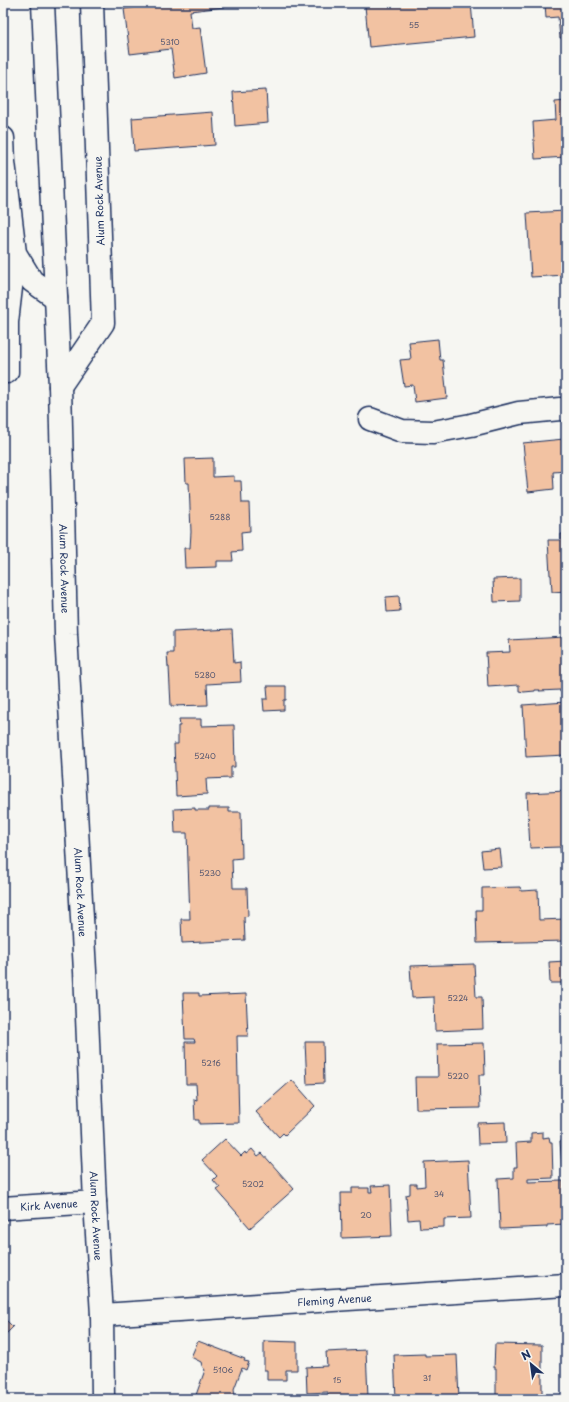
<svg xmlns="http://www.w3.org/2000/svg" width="569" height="1402" font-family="'Playpen Sans',sans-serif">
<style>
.building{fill:#f2c2a2;stroke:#1b2f5e}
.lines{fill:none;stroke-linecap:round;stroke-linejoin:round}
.minor-casing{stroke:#1b2f5e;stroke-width:25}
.major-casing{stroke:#1b2f5e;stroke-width:25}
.minor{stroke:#f6f6f2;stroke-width:22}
.major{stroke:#f6f6f2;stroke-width:22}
.labels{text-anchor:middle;stroke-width:4;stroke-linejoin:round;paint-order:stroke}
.number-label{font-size:8px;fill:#51546f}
.street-label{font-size:10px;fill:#1b2f5e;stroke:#f6f6f2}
</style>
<rect width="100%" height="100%" fill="#f6f6f2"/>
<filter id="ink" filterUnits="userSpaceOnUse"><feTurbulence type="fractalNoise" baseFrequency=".025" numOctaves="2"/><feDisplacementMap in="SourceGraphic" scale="8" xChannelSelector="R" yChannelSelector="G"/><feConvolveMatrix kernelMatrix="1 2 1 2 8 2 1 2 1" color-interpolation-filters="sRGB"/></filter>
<g filter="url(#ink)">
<!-- building -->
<path class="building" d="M 167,3 L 224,3 L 224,7 L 190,11 L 192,28 L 200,27 L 206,73 L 175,78 L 171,49 L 130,54 L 124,9 Z
M 400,3 L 471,3 L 474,37 L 369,47 L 365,6 Z
M 545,3 L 566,3 L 566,38 L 560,38 L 558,17 L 546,18 Z
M 266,90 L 268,123 L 235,126 L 233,92 Z
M 566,101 L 566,157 L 535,159 L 533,122 L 556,120 L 555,102 Z
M 213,112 L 215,145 L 134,151 L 132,118 Z
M 566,211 L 566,275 L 531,277 L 527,213 Z
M 438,339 L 440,360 L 443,360 L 447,398 L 415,402 L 413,385 L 404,386 L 400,360 L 411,359 L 409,342 Z
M 564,438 L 566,438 L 566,471 L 553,472 L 554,489 L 528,492 L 523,443 L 564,439 Z
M 213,458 L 213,477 L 234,476 L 234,481 L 241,481 L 242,503 L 249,503 L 250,531 L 241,532 L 242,551 L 232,552 L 233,561 L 217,561 L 217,567 L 185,568 L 184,548 L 190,548 L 191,532 L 189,483 L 186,483 L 185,459 Z
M 561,534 L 566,534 L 566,591 L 552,592 L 551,575 L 550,575 L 548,540 L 561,540 Z
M 520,578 L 520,601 L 494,602 L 493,579 Z
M 399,596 L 400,611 L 387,612 L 386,597 Z
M 564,615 L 566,615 L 566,692 L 560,692 L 560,690 L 539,691 L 540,690 L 535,690 L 535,691 L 524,692 L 519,691 L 519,685 L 488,687 L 486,653 L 510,652 L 509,640 L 565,637 Z
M 232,629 L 234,663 L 240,662 L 241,682 L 207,684 L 208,705 L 171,706 L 169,667 L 168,667 L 167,653 L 173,653 L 173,632 Z
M 267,686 L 286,686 L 286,700 L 284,700 L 284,710 L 264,711 L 263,699 L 268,699 Z
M 566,702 L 566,755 L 526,757 L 523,705 Z
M 179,719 L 201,719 L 201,726 L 234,725 L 235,767 L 231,767 L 231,778 L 206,779 L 207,794 L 176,796 L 174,744 L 178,744 L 178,726 L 180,726 Z
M 566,791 L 566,862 L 561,863 L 560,847 L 530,848 L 527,793 Z
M 195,808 L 195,810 L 209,810 L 209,808 L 229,808 L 229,812 L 241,812 L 242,858 L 232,859 L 233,888 L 247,888 L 248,916 L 244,917 L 245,940 L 182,943 L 181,919 L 190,919 L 187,833 L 175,833 L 174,809 Z
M 500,849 L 502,867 L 483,868 L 481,851 Z
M 520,887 L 521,891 L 538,890 L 539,920 L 566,919 L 566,941 L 477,943 L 476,910 L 482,910 L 482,888 Z
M 566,961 L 566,983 L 550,983 L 549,962 Z
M 474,964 L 476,997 L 482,997 L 483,1029 L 435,1031 L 434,997 L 412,998 L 410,966 Z
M 183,993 L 199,993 L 199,996 L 246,994 L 248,1036 L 237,1036 L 239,1123 L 199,1124 L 199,1120 L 195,1120 L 194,1099 L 197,1100 L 196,1084 L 186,1084 L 185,1042 L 195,1042 L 194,1039 L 185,1039 Z
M 305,1042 L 323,1042 L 324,1083 L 307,1084 Z
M 484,1043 L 485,1075 L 479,1075 L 480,1108 L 416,1109 L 415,1077 L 438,1077 L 437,1044 Z
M 292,1080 L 315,1106 L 285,1135 L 283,1133 L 279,1137 L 256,1112 Z
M 505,1122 L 506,1143 L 478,1144 L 477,1123 Z
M 543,1132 L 543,1138 L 549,1137 L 550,1142 L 552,1142 L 553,1178 L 528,1179 L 528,1182 L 563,1181 L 565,1224 L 547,1225 L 547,1227 L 500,1229 L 498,1179 L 514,1178 L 514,1167 L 517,1167 L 516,1143 L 531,1142 L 531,1133 Z
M 225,1139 L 241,1156 L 245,1152 L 246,1154 L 252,1149 L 258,1156 L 262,1153 L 294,1189 L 250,1228 L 217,1190 L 220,1188 L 213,1180 L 217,1176 L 202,1160 Z
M 566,1140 L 566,1166 L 562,1167 L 560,1141 Z
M 468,1160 L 471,1218 L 444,1219 L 444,1227 L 420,1228 L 419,1219 L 408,1220 L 406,1195 L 410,1194 L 410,1184 L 417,1184 L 417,1187 L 425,1186 L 424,1162 Z
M 390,1185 L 392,1236 L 342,1238 L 341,1193 L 352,1193 L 352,1188 L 369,1188 L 369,1192 L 372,1192 L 371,1186 Z
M 3,1317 L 13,1327 L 3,1337 Z
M 198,1341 L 245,1359 L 244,1361 L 249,1362 L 246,1370 L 242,1368 L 234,1389 L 235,1399 L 203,1399 L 196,1395 L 205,1370 L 202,1366 L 201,1362 L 191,1357 Z
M 264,1341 L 297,1342 L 297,1370 L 286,1370 L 286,1380 L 267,1380 L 267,1370 L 264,1370 Z
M 495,1344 L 542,1345 L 542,1395 L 530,1395 L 530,1399 L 496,1399 L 496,1368 L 494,1368 Z
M 366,1350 L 368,1397 L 383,1396 L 383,1399 L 328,1399 L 328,1392 L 307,1393 L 306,1367 L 327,1366 L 326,1352 Z
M 425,1354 L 425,1356 L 457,1355 L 459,1399 L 396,1399 L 394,1355 Z"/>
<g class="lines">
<!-- minor casing -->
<g class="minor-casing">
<g id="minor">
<path d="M 3,138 L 4,162 L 15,253 L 32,281 L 56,298"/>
<path d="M 7,372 L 7,322 L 15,253"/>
<path d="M 60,386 L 103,323 L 92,3"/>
<path d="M 370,419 L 402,431 L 433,432 L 471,425 L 519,413 L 560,409 L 566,410"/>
<path id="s1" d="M 3,1208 L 95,1202"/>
<path id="s2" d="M 102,1315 L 566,1285"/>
</g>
</g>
<!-- major casing -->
<g class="major-casing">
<g id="major">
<path id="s3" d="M 43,3 L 60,386 L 66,634 L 85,971 L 95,1202 L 102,1315 L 103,1399"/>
</g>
</g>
<!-- minor -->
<use href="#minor" class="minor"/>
<!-- major -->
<use href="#major" class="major"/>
</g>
</g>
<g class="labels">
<!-- number labels -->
<g class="number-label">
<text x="414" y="28">55</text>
<text x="170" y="45">5310</text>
<text x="220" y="520">5288</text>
<text x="205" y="678">5280</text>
<text x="205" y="759">5240</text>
<text x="210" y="876">5230</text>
<text x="458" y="1001">5224</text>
<text x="211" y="1066">5216</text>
<text x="458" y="1079">5220</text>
<text x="253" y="1187">5202</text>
<text x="439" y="1197">34</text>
<text x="366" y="1218">20</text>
<text x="223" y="1373">5106</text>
<text x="427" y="1381">31</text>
<text x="337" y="1383">15</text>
</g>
<!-- street labels -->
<g class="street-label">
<text transform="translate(99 201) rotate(-92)" y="4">Alum Rock Avenue</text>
<text dy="4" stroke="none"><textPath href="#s3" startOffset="566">Alum Rock Avenue</textPath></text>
<text dy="4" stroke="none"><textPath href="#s3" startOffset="890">Alum Rock Avenue</textPath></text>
<text dy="4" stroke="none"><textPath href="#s1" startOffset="46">Kirk Avenue</textPath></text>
<text dy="4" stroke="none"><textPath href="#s3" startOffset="1214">Alum Rock Avenue</textPath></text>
<text dy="4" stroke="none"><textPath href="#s2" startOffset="233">Fleming Avenue</textPath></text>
</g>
</g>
<!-- margin -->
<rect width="569" height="1402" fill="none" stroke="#f6f6f2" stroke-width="16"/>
<rect x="8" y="8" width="553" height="1386" fill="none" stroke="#1b2f5e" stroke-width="1.5" filter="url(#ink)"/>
<!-- north arrow -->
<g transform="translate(531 1364) rotate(331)" stroke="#f6f6f2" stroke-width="3" paint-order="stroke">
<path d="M0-3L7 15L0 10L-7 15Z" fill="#1b2f5e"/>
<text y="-6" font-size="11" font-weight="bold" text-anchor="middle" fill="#1b2f5e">N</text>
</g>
</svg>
